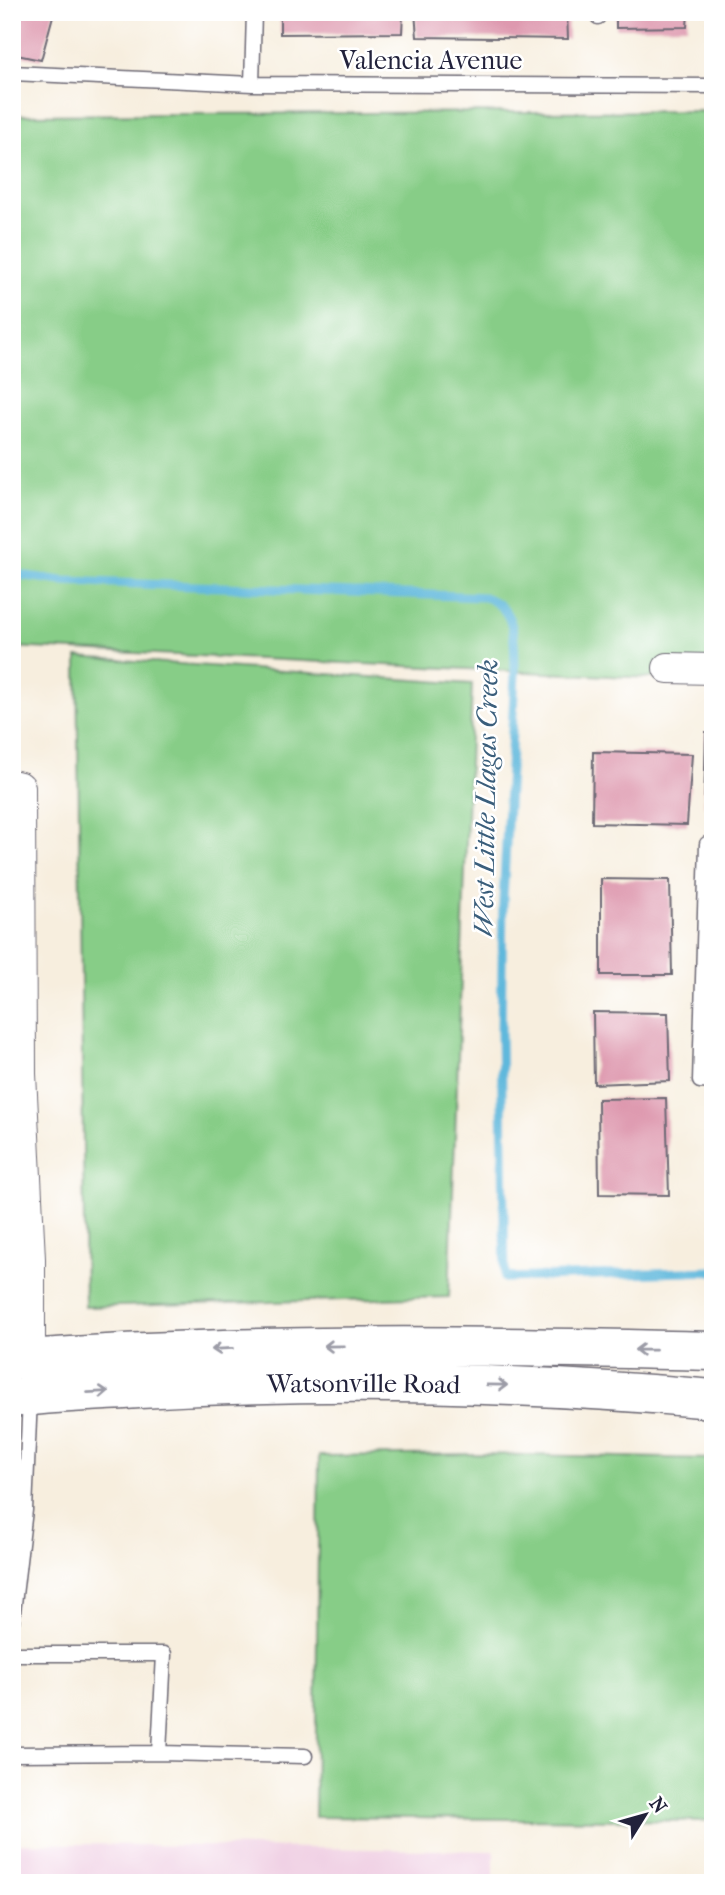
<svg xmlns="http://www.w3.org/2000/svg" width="725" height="1895" font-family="'IM FELL French Canon',serif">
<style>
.built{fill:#f0d0e4}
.green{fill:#87cd87;stroke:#547861;stroke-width:2}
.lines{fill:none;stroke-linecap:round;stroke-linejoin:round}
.stream{stroke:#5eb8dc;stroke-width:9}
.building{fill:#de99af}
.lane-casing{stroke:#6d6974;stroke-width:17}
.street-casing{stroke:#6d6974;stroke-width:32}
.secondary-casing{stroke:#6d6974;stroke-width:41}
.lane{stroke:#fff;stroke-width:14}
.street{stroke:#fff;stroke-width:30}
.secondary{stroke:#fff;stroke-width:38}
.oneway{stroke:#9c9ca7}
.labels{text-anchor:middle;stroke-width:5;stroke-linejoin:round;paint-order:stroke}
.street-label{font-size:26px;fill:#22223b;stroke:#fff}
.water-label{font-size:28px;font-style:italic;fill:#3a5e7b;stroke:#fff}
</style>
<rect width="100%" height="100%" fill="#fff"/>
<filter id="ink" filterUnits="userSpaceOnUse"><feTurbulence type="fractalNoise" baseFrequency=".0143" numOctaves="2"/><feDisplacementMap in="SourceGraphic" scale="14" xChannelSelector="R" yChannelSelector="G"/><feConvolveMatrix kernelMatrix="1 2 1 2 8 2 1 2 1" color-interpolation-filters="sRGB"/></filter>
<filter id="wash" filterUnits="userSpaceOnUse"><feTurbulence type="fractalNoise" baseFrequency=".00686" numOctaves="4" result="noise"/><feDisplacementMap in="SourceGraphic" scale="28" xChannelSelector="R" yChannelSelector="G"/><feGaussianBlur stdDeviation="1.57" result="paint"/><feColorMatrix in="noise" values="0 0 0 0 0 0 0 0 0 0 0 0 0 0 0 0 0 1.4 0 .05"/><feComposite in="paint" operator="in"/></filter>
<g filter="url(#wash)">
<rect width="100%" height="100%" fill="#f7eede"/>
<!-- built -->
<path class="built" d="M 12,1843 L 494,1851 L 494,1883 L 12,1883 Z"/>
<!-- green -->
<path class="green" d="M 713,111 L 713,681 L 12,647 L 12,115 Z
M 77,657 L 472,684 L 449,1297 L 85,1307 Z
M 478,1454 L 713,1459 L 713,1821 L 315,1817 L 319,1456 Z"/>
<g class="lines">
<!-- stream -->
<path class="stream" d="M 12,574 L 62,581 L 484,597 C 519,608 514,643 515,674 L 503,900 L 501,1032 L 505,1278 L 713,1271"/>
</g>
<g id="blocks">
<!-- building -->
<path class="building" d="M 12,12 L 54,12 L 41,60 L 12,54 Z
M 280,12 L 403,12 L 402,33 L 280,34 Z
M 415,12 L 567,12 L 568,39 L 417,37 Z
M 616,12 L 688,12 L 687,27 L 616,28 Z
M 706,732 L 713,732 L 713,806 L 704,806 Z
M 593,752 L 692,754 L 687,825 L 592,823 Z
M 601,879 L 670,880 L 672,975 L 601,975 Z
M 593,1012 L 668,1013 L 670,1081 L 594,1084 Z
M 666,1098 L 669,1195 L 599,1194 L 598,1099 Z"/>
</g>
</g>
<g filter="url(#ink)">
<use href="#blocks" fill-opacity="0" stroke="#6d6974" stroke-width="2"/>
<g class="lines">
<!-- lane casing -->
<g class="lane-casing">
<path id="lane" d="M 598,12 L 598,17
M 12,73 L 252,84 L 713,86
M 252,84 L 254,12
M 713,843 L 707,844 L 700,1081 L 713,1082
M 12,1621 L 25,1510 L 30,1398
M 12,1654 L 164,1654 L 159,1753 L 12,1754
M 159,1753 L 305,1756"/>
</g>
<!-- street casing -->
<g class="street-casing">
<path id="street" d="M 668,668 L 713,669
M 12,785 L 20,787 L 21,1074 L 30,1259 L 30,1358"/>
</g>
<!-- secondary casing -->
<g class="secondary-casing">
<g id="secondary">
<path d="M 12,1360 C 245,1342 479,1345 713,1351"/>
<path id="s1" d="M 12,1398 C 54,1393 97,1392 139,1389 C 330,1378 522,1382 713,1399"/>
</g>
</g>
<!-- lane -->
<use href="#lane" class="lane"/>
<!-- street -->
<use href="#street" class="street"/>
<!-- secondary -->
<use href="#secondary" class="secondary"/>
</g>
<!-- one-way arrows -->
<defs><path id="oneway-shaft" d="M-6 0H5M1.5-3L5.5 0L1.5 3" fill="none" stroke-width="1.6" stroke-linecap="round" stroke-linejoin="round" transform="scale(1.75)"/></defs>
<g class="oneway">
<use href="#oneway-shaft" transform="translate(334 1346) rotate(179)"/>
<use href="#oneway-shaft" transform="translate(222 1349) rotate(177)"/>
<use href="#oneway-shaft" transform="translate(645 1350) rotate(-179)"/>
<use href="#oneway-shaft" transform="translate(497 1385) rotate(1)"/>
<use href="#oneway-shaft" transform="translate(98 1392) rotate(-3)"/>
</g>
</g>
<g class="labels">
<!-- street labels -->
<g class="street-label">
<text x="431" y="69">Valencia Avenue</text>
<text dy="9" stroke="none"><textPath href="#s1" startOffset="352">Watsonville Road</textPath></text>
</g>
<!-- water labels -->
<g class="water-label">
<text transform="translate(485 798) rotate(-89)" y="10">West Little Llagas Creek</text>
</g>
</g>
<!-- margin -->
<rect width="725" height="1895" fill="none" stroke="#fff" stroke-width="42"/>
<!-- north arrow -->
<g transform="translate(645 1815) rotate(53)" stroke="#ffffff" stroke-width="5" paint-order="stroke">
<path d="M0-5L12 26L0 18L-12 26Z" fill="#22223b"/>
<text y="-10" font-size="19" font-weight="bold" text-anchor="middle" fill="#22223b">N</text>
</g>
</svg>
